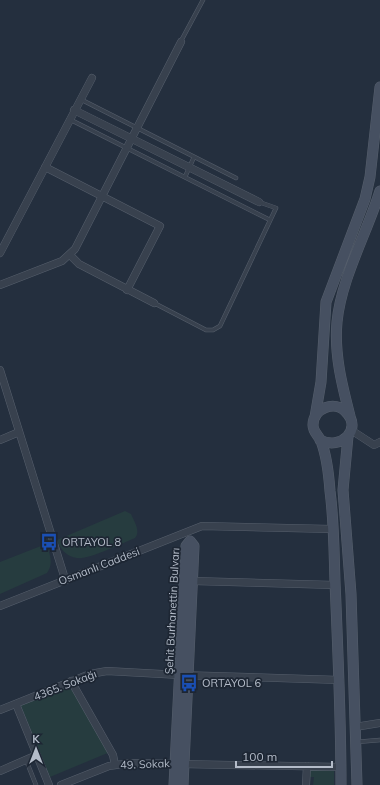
<svg xmlns="http://www.w3.org/2000/svg" width="380" height="785" font-family="Mulish,sans-serif">
<style>
.green{fill:#263c3f}
.lines{fill:none;stroke-linecap:round;stroke-linejoin:round}
.lane-casing{stroke:#565f6c;stroke-width:4.5}
.street-casing{stroke:#565f6c;stroke-width:8}
.secondary-casing{stroke:#565f6c;stroke-width:11}
.lane{stroke:#38414e;stroke-width:3.5}
.street{stroke:#38414e;stroke-width:7}
.secondary{stroke:#465061;stroke-width:10}
.labels{text-anchor:middle;stroke-width:3.5;stroke-linejoin:round;paint-order:stroke}
.poi-label{font-size:11px;fill:#b4bcc9;stroke:#1d2633;text-anchor:start}
.street-label{font-size:11px;fill:#b4bcc9;stroke:#1d2633}
</style>
<rect width="100%" height="100%" fill="#242f3e"/>
<!-- green -->
<path class="green" d="M 125,511 L 131,514 C 134,521 141,531 135,538 C 123,543 88,560 77,558 C 67,557 60,549 57,540 Z
M 46,544 C 50,554 54,563 47,573 L 0,594 L 0,562 Z
M 62,683 L 74,692 L 110,752 L 50,777 L 19,701 Z
M 309,765 L 334,769 L 334,785 L 313,785 L 314,777 L 309,777 Z"/>
<g class="lines">
<!-- lane casing -->
<g class="lane-casing">
<path id="lane" d="M 181,41 L 203,0
M 80,99 L 236,178
M 69,119 L 270,220
M 185,177 L 194,157
M 154,303 L 206,330 L 213,330 L 220,326 L 276,208 L 259,202
M 356,742 L 380,740
M 26,760 L 36,785"/>
</g>
<!-- street casing -->
<g class="street-casing">
<path id="street" d="M 74,110 L 259,202
M 45,167 L 160,226 L 127,290
M 0,253 L 92,78
M 70,255 L 79,264 L 154,303
M 0,285 L 62,261 L 75,249 L 181,42
M 0,370 L 65,579
M 351,430 L 374,445 L 380,442
M 0,440 L 19,432
M 193,581 L 335,585
M 0,606 L 202,526 L 332,529
M 71,681 L 113,755 L 115,765
M 16,704 L 49,785
M 0,710 L 90,674 L 107,671 L 180,675 L 340,680
M 355,727 L 380,723
M 0,771 L 37,755
M 61,785 L 109,766 L 131,763 L 341,767
M 306,785 L 307,766"/>
</g>
<!-- secondary casing -->
<g class="secondary-casing">
<path id="secondary" d="M 350,416 C 342,385 334,354 337,322 C 341,279 367,233 380,191
M 315,417 L 321,382 L 326,302 L 365,199 L 370,177 L 380,87
M 348,436 L 343,490 L 351,594 L 357,785
M 320,440 C 341,451 363,429 346,412 C 335,400 313,408 313,425 C 313,432 318,435 321,441 C 326,454 329,477 330,491 C 334,521 334,552 335,582 C 338,650 341,717 341,785
M 174,785 L 186,546 L 190,541 L 194,546 L 183,785"/>
</g>
<!-- lane -->
<use href="#lane" class="lane"/>
<!-- street -->
<use href="#street" class="street"/>
<!-- secondary -->
<use href="#secondary" class="secondary"/>
</g>
<!-- icons -->
<defs>
<g id="bus-bare" transform="scale(1.38)"><path d="M-5-6H5V4H4V6H2V4H-2V6H-4V4H-5ZM-3.5-4V0h7V-4ZM-3.5 1.2v1.5H-2V1.2ZM2 1.2v1.5H3.5V1.2Z" fill="#1a4fb4" stroke="#1d2633" stroke-width="2.5" paint-order="stroke"/></g>
</defs>
<g fill-rule="evenodd">
<use href="#bus-bare" x="49" y="542"/>
<use href="#bus-bare" x="189" y="683"/>
</g>
<g class="labels">
<!-- poi labels -->
<g class="poi-label">
<text x="62" y="546">ORTAYOL 8</text>
<text x="202" y="687">ORTAYOL 6</text>
</g>
<!-- street labels -->
<g class="street-label">
<text transform="translate(99 566) rotate(-21)" y="4">Osmanlı Caddesi</text>
<text transform="translate(172 611) rotate(-87)" y="4">Şehit Burhanettin Bulvarı</text>
<text transform="translate(65 685) rotate(-21)" y="4">4365. Sokağı</text>
<text transform="translate(145 764) rotate(-2)" y="4">49. Sokak</text>
</g>
</g>
<!-- north arrow -->
<g transform="translate(36 749)" stroke="#1d2633" stroke-width="3" paint-order="stroke">
<path d="M0-3L7 15L0 10L-7 15Z" fill="#b4bcc9"/>
<text y="-6" font-size="11" font-weight="bold" text-anchor="middle" fill="#b4bcc9">K</text>
</g>
<!-- scale -->
<path d="M236 761v6h96v-6" fill="none" stroke="#b4bcc9" stroke-width="2"/>
<text x="242" y="761" font-size="12" fill="#b4bcc9" stroke="#1d2633" stroke-width="3" paint-order="stroke">100 m</text>
</svg>
